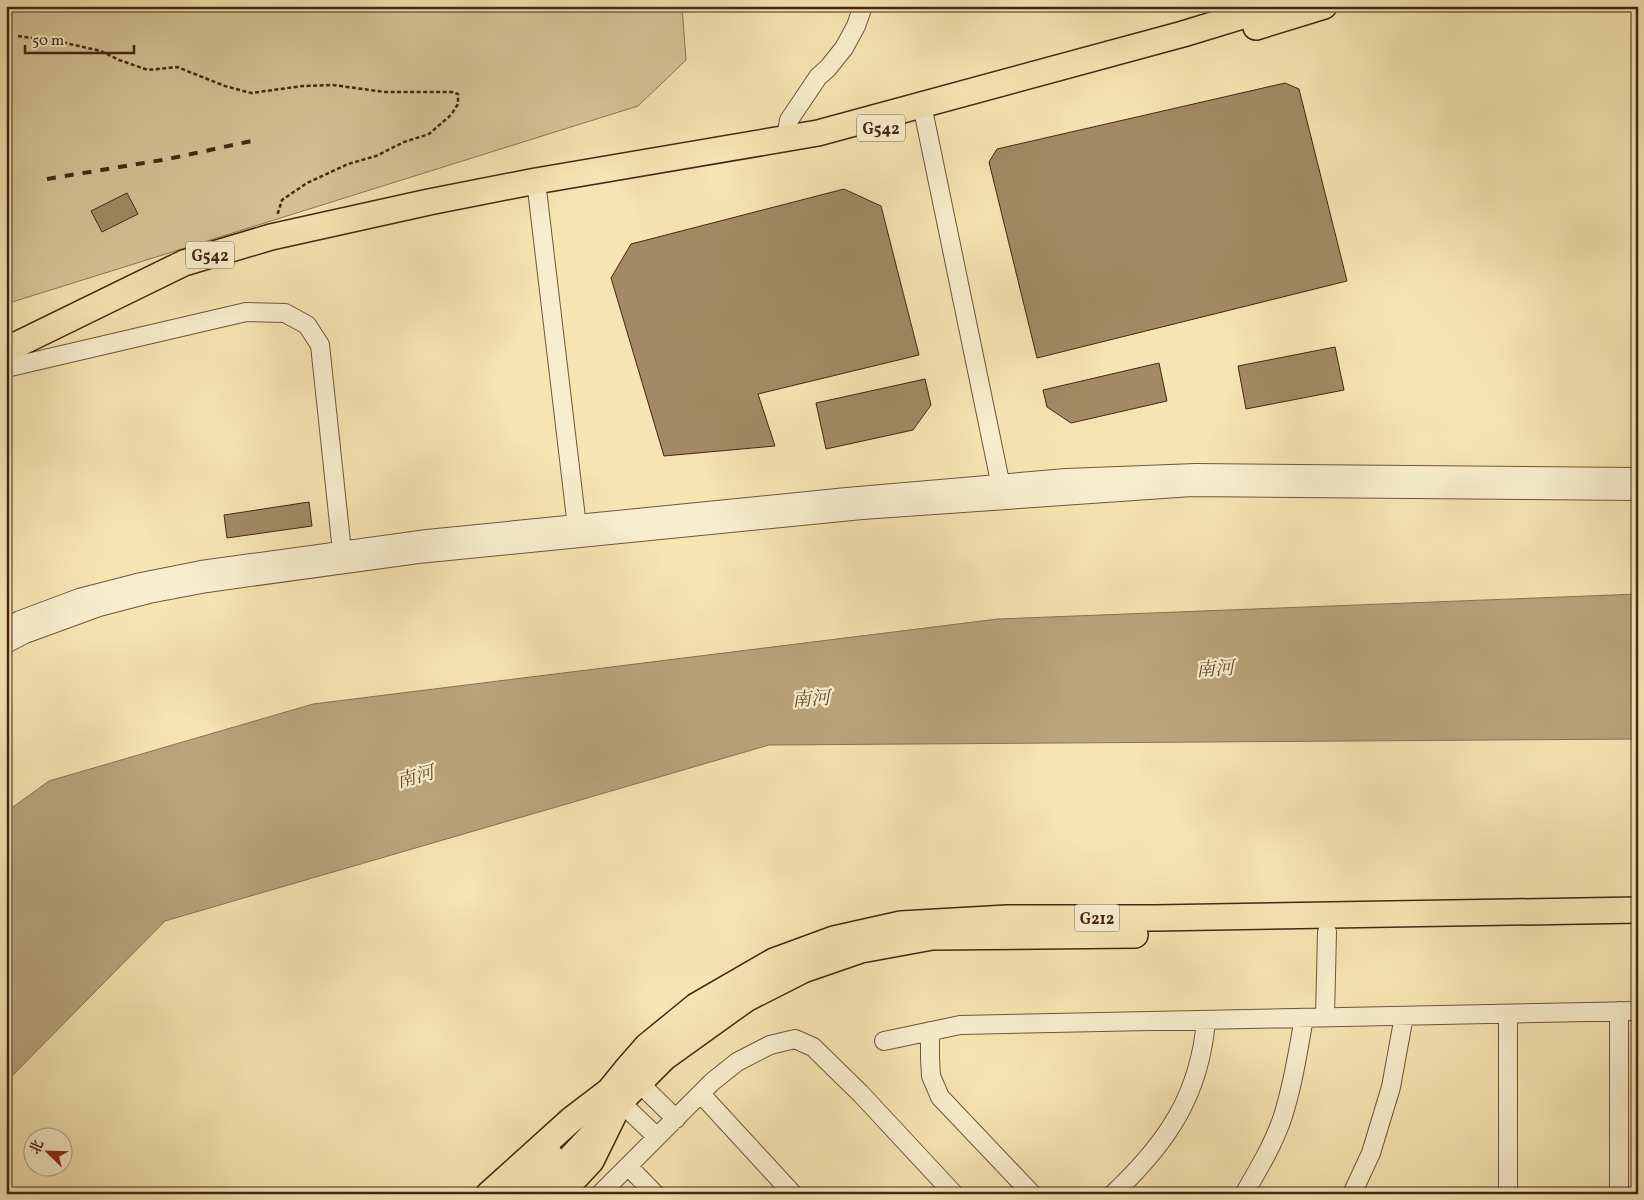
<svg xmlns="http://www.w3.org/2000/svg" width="1644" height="1200" font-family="Vollkorn,'Noto Serif SC',serif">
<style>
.green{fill:#d7c597;stroke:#8e7654}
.water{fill:#b9a47c;stroke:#8b7252}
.building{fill:#a18a65;stroke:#452712}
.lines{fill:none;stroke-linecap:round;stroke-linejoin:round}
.minor-casing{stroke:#71563a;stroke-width:20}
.major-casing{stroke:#452712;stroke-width:24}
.highway-casing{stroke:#452712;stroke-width:28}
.path{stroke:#452712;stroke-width:2.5;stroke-dasharray:4 2.5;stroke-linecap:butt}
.minor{stroke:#f8eecd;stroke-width:18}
.major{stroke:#f5e5b2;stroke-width:21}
.highway{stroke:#f5e5b2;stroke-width:25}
.rail{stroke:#452712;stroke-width:4;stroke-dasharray:9 9;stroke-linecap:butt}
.labels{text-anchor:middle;stroke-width:4.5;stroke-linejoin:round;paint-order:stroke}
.shield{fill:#f8eecd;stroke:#7b634a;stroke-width:1}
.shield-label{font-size:16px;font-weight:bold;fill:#452712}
.water-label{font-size:19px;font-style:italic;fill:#684c32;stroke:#f8eecd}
</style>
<rect width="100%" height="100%" fill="#f5e5b2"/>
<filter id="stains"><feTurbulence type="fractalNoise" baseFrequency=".004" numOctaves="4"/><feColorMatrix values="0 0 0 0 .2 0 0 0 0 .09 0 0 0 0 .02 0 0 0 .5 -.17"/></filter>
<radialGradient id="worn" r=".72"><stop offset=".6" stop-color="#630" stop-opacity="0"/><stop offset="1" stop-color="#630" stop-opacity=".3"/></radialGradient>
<!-- green -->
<path class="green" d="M 6,6 L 682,6 L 686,60 L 638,106 L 6,304 Z"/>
<!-- water -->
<path class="water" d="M 1638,594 L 1638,739 L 769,745 L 165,921 L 6,1082 L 6,812 L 49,781 L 313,704 L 998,619 Z"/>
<!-- building -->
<path class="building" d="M 1285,83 L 1299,89 L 1347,281 L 1037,358 L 989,162 L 997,149 Z
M 844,189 L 881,206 L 919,355 L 758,394 L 775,446 L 664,456 L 611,278 L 631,244 Z
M 127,193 L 138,214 L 102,232 L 91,211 Z
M 1335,347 L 1344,390 L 1246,409 L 1238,366 Z
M 1159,363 L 1167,401 L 1071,423 L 1047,407 L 1043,390 Z
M 925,379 L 931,405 L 913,430 L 826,449 L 816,403 Z
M 309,502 L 312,526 L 227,538 L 224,515 Z"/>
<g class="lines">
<!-- minor casing -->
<g class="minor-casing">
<path id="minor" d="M 922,105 L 1003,496
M 786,138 L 789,120 L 818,77 L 828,68 L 844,48 L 856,26 L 863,6
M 536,181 L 578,535
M 6,368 L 246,312 L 285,313 L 307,325 L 320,345 L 343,561
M 6,627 L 20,620 L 79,598 L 141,582 L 201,570 L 427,539 L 847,497 L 1066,478 L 1196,473 L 1638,477
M 6,644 L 25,634 L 99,607 L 149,594 L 207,583 L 418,554 L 862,510 L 1192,487 L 1638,491
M 1508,1014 L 1508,1194
M 1325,1017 L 1327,932
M 930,1031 L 930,1059 L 931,1076 L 940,1097 L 1032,1194
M 884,1041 L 960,1025 L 1638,1011
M 631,1075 L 676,1119
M 701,1094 L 793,1194
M 613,1095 L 657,1137
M 628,1166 L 655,1194
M 600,1194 L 712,1082 L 737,1062 L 770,1045 L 795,1039 L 813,1047 L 861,1094 L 954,1194
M 1113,1194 C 1167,1143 1200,1095 1206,1020
M 1244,1194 C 1258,1170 1273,1145 1282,1119 C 1293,1086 1298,1051 1304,1018
M 1352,1194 L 1371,1153 L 1391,1087 L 1404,1016
M 1619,1194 L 1619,1011"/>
</g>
<!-- major casing -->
<g class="major-casing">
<path id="major" d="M 511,1194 L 551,1153
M 534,1194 L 611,1112"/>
</g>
<!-- highway casing -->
<g class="highway-casing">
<path id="highway" d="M 1256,27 L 1324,6
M 6,350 L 184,263 L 271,237 L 429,202 L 536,181 L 818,133 L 1183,34 L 1275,6
M 489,1194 L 571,1120 L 609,1091 L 626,1070 L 647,1046 L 696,1006 L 774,961 L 834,939 L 901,924 L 1007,918 L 1155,918 L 1638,910
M 560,1194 L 591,1161 L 620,1102 L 665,1057 L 746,999 L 803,970 L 861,950 L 932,937 L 1135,935"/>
</g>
<!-- path -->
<path class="path" d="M 18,36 L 61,42 L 101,51 L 119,60 L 148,70 L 177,67 L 225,86 L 251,93 L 303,86 L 333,85 L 385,92 L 452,92 L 458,94 L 458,104 L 451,115 L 429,134 L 404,142 L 376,156 L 348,164 L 307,183 L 282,200 L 277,216"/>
<!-- minor -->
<use href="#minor" class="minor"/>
<!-- major -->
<use href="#major" class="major"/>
<!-- highway -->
<use href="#highway" class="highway"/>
<!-- rail -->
<path class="rail" d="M 47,179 L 168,159 L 256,140"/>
</g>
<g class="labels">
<!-- shield labels -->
<g class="shield">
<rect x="857" y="114.5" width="48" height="27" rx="4"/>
<rect x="186" y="241.5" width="48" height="27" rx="4"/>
<rect x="1074.5" y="904.5" width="45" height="27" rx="4"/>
</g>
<g class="shield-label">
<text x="881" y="134">G542</text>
<text x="210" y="261">G542</text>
<text x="1097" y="924">G212</text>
</g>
<!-- water labels -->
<g class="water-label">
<text transform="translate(1215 668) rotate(-4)" y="7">南河</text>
<text transform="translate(811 698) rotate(-4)" y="7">南河</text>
<text transform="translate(415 776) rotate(-15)" y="7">南河</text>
</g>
</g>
<!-- margin -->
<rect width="1644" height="1200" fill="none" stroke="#f5e5b2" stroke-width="25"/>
<rect x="8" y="8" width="1629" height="1185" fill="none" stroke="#452712" stroke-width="2.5"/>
<rect x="12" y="12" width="1619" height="1175" fill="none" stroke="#452712"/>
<!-- north arrow -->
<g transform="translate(48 1152) rotate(293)"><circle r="24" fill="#f8eecd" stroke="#b09e82"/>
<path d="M0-4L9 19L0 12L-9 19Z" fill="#8f2418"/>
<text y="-8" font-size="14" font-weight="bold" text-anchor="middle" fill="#452712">北</text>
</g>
<!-- scale -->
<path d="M25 45v8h109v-8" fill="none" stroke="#452712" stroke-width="2.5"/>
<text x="32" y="45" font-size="15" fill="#452712" stroke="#f8eecd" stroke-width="4" paint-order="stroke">50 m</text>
<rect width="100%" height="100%" filter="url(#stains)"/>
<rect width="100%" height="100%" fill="url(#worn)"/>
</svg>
